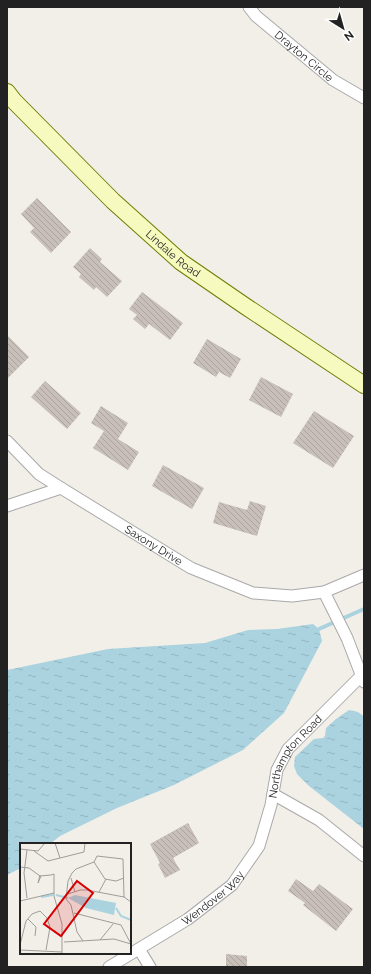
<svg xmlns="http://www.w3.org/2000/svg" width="371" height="974" font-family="Raleway,sans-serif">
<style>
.water{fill:url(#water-ripples)}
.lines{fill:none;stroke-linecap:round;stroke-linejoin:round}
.stream{stroke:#aad3df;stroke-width:4}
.building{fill:url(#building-back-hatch)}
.street-casing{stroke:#a9a9a9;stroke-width:13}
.secondary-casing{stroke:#707d05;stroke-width:18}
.street{stroke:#fff;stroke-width:11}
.secondary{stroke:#f7fabf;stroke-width:16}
.labels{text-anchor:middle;stroke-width:3;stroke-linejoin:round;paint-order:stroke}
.street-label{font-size:11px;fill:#222;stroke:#fff}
.inset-river{fill:none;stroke:#aad3df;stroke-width:2}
.inset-road{fill:none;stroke:#9f9d99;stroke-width:1}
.view{fill:#d40000;fill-opacity:0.15;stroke:#d40000;stroke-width:2}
.inset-edge{fill:none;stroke:#222;stroke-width:2}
</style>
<defs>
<pattern id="water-ripples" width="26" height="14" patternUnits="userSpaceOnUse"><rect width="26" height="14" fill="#aad3df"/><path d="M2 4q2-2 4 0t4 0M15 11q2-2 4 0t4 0" fill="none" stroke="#92b5bf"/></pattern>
<pattern id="building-back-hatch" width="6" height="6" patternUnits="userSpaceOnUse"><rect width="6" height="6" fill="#c7bfb8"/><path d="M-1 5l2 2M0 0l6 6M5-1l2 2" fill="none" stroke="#aba49e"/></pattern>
</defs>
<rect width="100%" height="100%" fill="#f2efe9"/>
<!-- water -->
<path class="water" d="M 313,624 L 319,629 L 322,641 L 284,713 L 243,750 L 174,785 L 117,808 L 60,836 L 50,844 L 21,844 L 21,868 L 7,875 L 7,670 L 108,649 L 205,643 L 248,630 L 277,629 Z
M 349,710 C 355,711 360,712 364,717 L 364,829 L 309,786 L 297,774 L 294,766 L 295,757 L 314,739 L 323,738 L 325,736 L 326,728 L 336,719 Z"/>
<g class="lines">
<!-- stream -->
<path class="stream" d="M 319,629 L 364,609"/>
</g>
<!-- building -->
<path class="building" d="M 37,198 L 71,232 L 51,253 L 30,232 L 34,228 L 21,214 Z
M 90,248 L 102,259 L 100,262 L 122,281 L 107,297 L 96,287 L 94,290 L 79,277 L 81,274 L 73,267 Z
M 142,292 L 183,323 L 170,340 L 149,324 L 145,329 L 133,319 L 137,315 L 129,309 Z
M 7,335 L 29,357 L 7,379 Z
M 207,339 L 241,359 L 230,378 L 219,372 L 216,377 L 193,363 Z
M 261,377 L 293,394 L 281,417 L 249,400 Z
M 45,381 L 81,413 L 67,429 L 31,397 Z
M 101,406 L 128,423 L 118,439 L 139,452 L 128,470 L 93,448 L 104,431 L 91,423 Z
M 314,411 L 354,436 L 333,468 L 293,443 Z
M 163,465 L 204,488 L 192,509 L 152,486 Z
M 250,501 L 266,506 L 257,536 L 213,523 L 219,502 L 247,510 Z
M 188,823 L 199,843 L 173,858 L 180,870 L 165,878 L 158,864 L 160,863 L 150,844 Z
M 296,879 L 313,891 L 319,884 L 353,909 L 336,931 L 303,905 L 305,903 L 288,891 Z
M 226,954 L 247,956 L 247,967 L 226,967 Z"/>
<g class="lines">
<!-- street casing -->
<g class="street-casing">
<g id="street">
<path id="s1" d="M 249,7 L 256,16 L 333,80 L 364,98"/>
<path id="s2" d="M 7,441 L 39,474 L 61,488 L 191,568 L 253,593 L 292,596 L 324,592 L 364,575"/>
<path d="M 7,506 L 61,488"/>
<path d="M 324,592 L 347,638 L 364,682"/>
<path d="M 273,794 L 319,820 L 364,856"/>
<path d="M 139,949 L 150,967"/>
<path id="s3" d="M 109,967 L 188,919 L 232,885 L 259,846 L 271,805 L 277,770 L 288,749 L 361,676"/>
</g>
</g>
<!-- secondary casing -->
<g class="secondary-casing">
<g id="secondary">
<path id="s4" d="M 7,92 L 14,101 L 113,201 L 181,262 L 245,306 L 364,385"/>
</g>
</g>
<!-- street -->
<use href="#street" class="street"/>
<!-- secondary -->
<use href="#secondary" class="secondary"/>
</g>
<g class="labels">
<!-- street labels -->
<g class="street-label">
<text dy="4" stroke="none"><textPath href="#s1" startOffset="74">Drayton Circle</textPath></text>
<text dy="4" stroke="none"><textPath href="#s4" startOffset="232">Lindale Road</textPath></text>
<text dy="4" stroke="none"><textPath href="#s2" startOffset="181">Saxony Drive</textPath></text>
<text dy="4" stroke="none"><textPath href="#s3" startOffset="294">Northampton Road</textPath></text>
<text dy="4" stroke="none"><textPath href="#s3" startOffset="125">Wendover Way</textPath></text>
</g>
</g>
<!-- overview -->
<g transform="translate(20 843)">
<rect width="111" height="111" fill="#f2efe9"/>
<path d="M 55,52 L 96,60 L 94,72 L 66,65 L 48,55 Z" fill="#aad3df"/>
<path class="inset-river" d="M 36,52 L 48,55M 21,54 L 33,52M 96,65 L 101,73 L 111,77"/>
<path class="inset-road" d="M 35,0 L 40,15M 0,6 L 18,8 L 25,0M 14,8 L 28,18 L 64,9 L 65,0M 74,19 L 85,36 L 96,38 L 104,35M 0,24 L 9,25 L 20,33 L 31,32M 20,32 L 18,40 L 21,33M 31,32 L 34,31 L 34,53 L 42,81 L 42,111M 51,35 L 55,49M 79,49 L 86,36M 48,51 L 60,47 L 67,47 L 104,54 L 111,59M 7,55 L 4,30 L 7,7M 46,56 L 48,38 L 52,30 L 56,26 L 74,19 L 77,13 L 103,16 L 104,54M 46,56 L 51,62 L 57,89 L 63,98M 0,58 L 34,50M 54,70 L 101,82 L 111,101M 8,76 L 16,84 L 15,93M 80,97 L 93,81M 44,99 L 94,96 L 111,101M 0,102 L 6,78 L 12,71 L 20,68 L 27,75 L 30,84 L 26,107M 0,107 L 42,109M 84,111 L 97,111"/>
<path class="view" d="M 57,38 L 73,50 L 41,93 L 24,81 Z"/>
<rect width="111" height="111" class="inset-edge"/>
</g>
<!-- border -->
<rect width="371" height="974" fill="none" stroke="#222222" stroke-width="16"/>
<!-- north arrow -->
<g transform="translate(343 28) rotate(143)" stroke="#ffffff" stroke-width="3" paint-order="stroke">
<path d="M0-3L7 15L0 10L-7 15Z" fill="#222222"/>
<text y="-6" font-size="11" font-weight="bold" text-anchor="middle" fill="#222222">N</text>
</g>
</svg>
